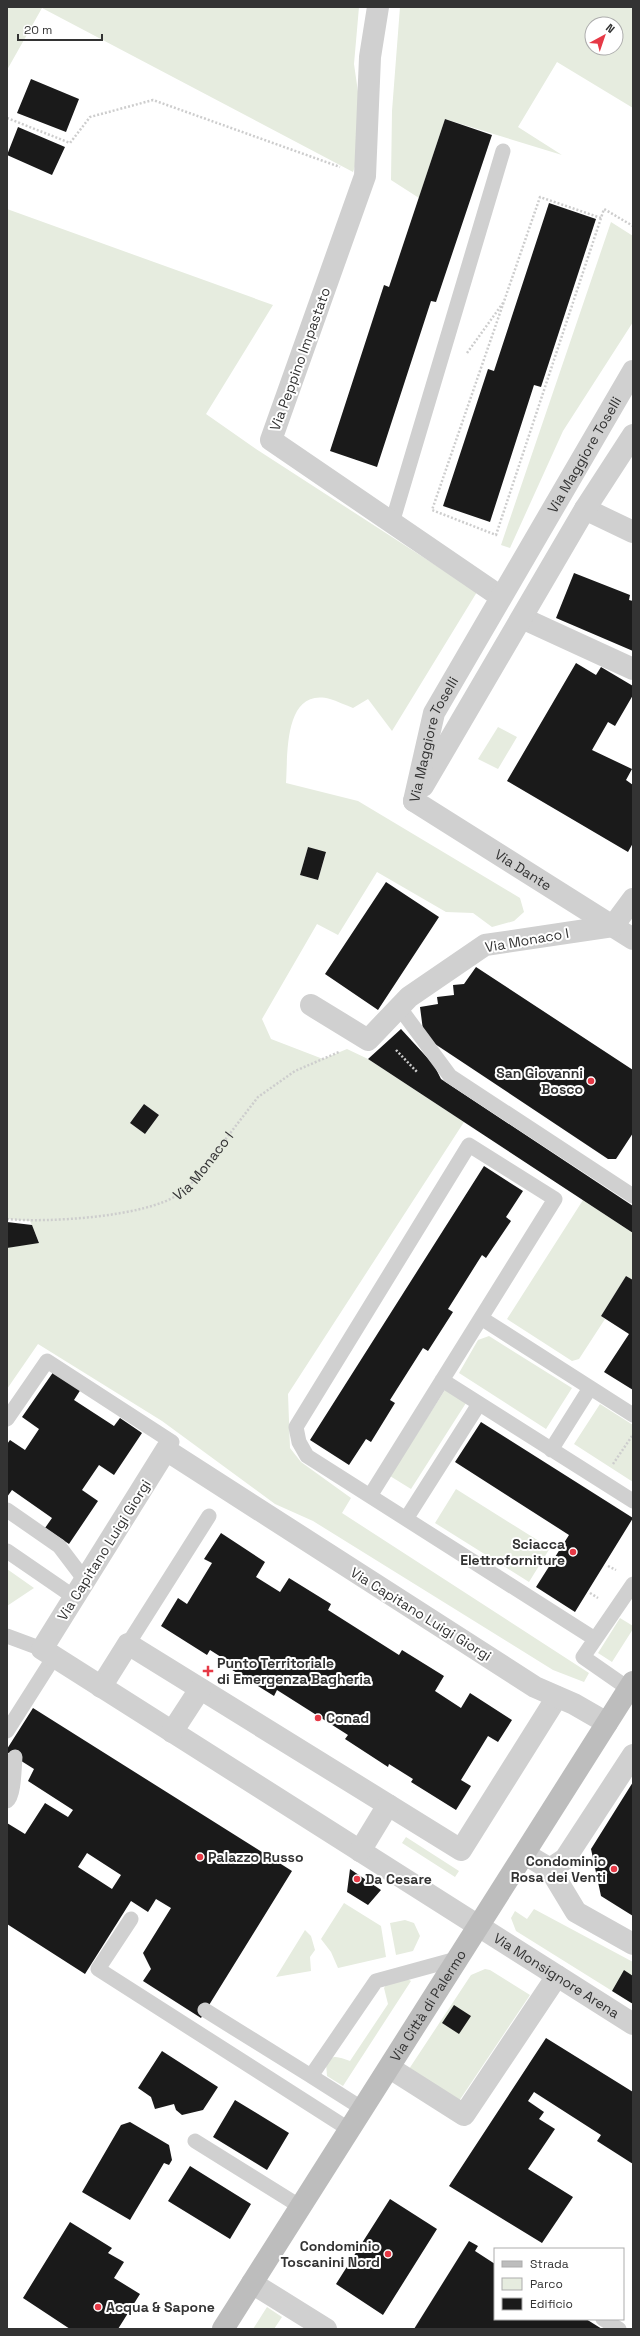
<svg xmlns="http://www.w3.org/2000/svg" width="640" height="2336" font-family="'Space Grotesk',sans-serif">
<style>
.green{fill:#e6ecdf;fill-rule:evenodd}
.building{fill:#1a1a1a;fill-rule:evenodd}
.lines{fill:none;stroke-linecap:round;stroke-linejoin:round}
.path{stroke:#cdcdcd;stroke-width:2.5;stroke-dasharray:2 2;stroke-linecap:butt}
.service{stroke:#d0d0d0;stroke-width:15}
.pedestrian{stroke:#d0d0d0;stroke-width:22}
.minor{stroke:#d0d0d0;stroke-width:22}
.secondary{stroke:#bdbdbd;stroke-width:22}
.poi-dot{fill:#e63946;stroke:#fff;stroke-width:1.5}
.labels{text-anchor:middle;stroke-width:4;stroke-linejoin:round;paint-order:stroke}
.street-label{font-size:14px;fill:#333;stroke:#fff}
.poi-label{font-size:14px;font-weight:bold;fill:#333;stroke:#fff;text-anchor:start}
</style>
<rect width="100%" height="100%" fill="#fff"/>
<!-- green -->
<path class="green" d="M 7,7 L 359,7 L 354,64 L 360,106 L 358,158 L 353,172 L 42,8 L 7,70 Z
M 400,7 L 633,7 L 633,108 L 557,62 L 518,127 L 562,155 L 445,119 L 419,198 L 391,180 L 392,111 ZM 592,24 L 616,24 L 616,48 L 592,48 Z
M 7,209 L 273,305 L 206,414 L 256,449 L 477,592 L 392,731 L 368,699 L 353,708 C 345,705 337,701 330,699 C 283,687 288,756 286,783 L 358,801 L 520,898 L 524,912 L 514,921 L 492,927 L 473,913 L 446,912 L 377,872 L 338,935 L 317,924 L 262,1019 L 271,1039 L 323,1059 L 347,1049 L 368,1059 L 464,1122 L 288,1394 L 290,1448 L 301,1462 L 351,1498 L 342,1513 L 589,1673 L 584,1682 L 553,1670 L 313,1521 L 275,1504 L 162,1421 L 38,1344 L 7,1389 L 7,1248 L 39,1242 L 30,1221 L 7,1219 ZM 308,847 L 326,853 L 318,880 L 300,875 ZM 144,1104 L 159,1115 L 145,1134 L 130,1123 Z
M 611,222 L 633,236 L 633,322 L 563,431 L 510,548 L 501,545 Z
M 498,727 L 517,737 L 498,769 L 478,759 Z
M 583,1200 L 633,1233 L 633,1280 L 626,1276 L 601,1316 L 605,1319 L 579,1359 L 572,1361 L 507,1319 Z
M 489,1336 L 572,1388 L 546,1429 L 459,1373 L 478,1340 Z
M 445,1390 L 466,1403 L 411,1489 L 390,1476 Z
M 600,1404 L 633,1425 L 633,1482 L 574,1444 Z
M 456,1489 L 550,1548 L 529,1582 L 435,1523 Z
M 7,1569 L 34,1588 L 7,1606 Z
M 620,1618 L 633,1626 L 633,1629 L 612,1662 L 598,1653 Z
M 406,1837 L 459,1871 L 455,1877 L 402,1843 Z
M 344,1903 L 381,1926 L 386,1957 L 338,1968 L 331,1952 L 321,1939 Z
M 534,1909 L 633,1962 L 633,2004 L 516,1931 L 511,1918 L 515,1911 L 527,1919 Z
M 405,1920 L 414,1923 L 420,1936 L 413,1951 L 396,1955 L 390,1923 Z
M 305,1930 L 311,1936 L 315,1950 L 310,1957 L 311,1971 L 276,1977 Z
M 485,1969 L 490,1970 L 530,1995 L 459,2101 L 409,2069 L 471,1975 Z
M 404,1977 L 411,1981 L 343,2086 L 327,2076 L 326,2063 C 334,2053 339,2058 350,2061 L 388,2004 L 384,1988 L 389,1980 Z
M 267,2307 L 282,2317 L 274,2329 L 253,2329 Z"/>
<!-- building -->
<path class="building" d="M 31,79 L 79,99 L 66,132 L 17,113 Z
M 445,119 L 492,135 L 436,302 L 431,301 L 377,467 L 330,451 L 384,285 L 389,287 Z
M 18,127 L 65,147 L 52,175 L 7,155 Z
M 549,203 L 596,219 L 541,387 L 534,385 L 490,522 L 443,506 L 488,369 L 494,371 Z
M 574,573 L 630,595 L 629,600 L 633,601 L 633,651 L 556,618 Z
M 576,663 L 596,675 L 601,667 L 633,686 L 633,695 L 615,726 L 608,722 L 592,750 L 632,769 L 626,780 L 633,785 L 633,843 L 628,852 L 507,781 Z
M 308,847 L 326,852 L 318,880 L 300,875 Z
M 386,882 L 439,917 L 378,1010 L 325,974 Z
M 476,967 L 633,1070 L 633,1133 L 616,1159 L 608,1159 L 432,1042 L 423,1030 L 420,1007 L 438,1004 L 437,997 L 454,995 L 453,985 L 464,984 Z
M 401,1029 L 434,1065 L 441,1079 L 633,1206 L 633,1233 L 368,1059 Z
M 144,1104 L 159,1115 L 145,1134 L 130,1123 Z
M 484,1166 L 523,1191 L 506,1217 L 511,1221 L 486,1258 L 482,1255 L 448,1309 L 453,1312 L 428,1351 L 423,1348 L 390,1400 L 395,1403 L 371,1442 L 366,1439 L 349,1465 L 310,1440 Z
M 7,1222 L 32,1225 L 39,1243 L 7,1248 Z
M 626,1276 L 633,1280 L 633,1390 L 604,1372 L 629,1334 L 601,1316 Z
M 54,1371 L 81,1389 L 74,1400 L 114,1426 L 120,1418 L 142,1433 L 114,1475 L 99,1465 L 82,1490 L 98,1501 L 69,1544 L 45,1528 L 52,1518 L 12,1490 L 7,1497 L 7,1444 L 10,1440 L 25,1450 L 39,1429 L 22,1417 Z
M 481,1422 L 633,1518 L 575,1612 L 536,1587 L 569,1535 L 455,1462 Z
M 221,1533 L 265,1562 L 256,1577 L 280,1592 L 289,1578 L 331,1604 L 328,1610 L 399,1655 L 402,1650 L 444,1676 L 435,1691 L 461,1708 L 470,1693 L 512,1720 L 498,1742 L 488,1736 L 461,1780 L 471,1786 L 456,1810 L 411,1782 L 413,1779 L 389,1764 L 388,1767 L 345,1739 L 348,1735 L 277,1690 L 274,1696 L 229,1668 L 232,1664 L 210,1650 L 207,1655 L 161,1626 L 178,1598 L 187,1604 L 212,1563 L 204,1559 Z
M 33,1708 L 292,1871 L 201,2018 L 143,1981 L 151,1969 L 143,1953 L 171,1908 L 156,1899 L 148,1912 L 131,1901 L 85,1974 L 7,1924 L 7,1823 L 25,1834 L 45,1803 L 68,1817 L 73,1810 L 28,1781 L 34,1769 L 7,1752 L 7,1749 ZM 87,1853 L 121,1875 L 112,1889 L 78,1867 Z
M 633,1782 L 633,1916 L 601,1896 L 591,1849 Z
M 350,1869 L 381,1890 L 368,1905 L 347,1892 Z
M 624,1970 L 633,1976 L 633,2004 L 612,1991 Z
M 454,2005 L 471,2016 L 459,2034 L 442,2023 Z
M 546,2038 L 633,2092 L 633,2164 L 597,2141 L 601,2135 L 534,2092 L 528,2101 L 544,2112 L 539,2119 L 555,2129 L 528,2169 L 573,2197 L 542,2243 L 449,2186 Z
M 162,2051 L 218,2087 L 203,2110 L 182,2115 L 176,2110 L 174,2104 L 155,2109 L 151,2097 L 138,2088 Z
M 235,2100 L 289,2133 L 267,2170 L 213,2137 Z
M 130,2122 L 169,2145 L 172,2160 L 169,2165 L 164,2163 L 130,2220 L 82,2192 L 121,2125 Z
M 190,2166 L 251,2204 L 230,2239 L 168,2201 Z
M 390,2199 L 437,2229 L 383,2315 L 336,2284 Z
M 70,2222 L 112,2248 L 108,2253 L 124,2262 L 114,2278 L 140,2294 L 118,2329 L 70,2329 L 23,2298 Z
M 469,2241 L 478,2246 L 475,2251 L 495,2264 L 495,2319 L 586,2319 L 602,2329 L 414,2329 Z"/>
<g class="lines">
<!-- path -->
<g class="path">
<path d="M 7,118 L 70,143 L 90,117 L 153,100 L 340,167"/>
<path d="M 601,218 L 540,197 L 432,510 L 496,535 L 601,218 L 604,209 L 633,226"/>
<path d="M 467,353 L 503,303"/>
<path d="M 396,1050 L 418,1073"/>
<path id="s1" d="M 7,1219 C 47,1223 146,1217 179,1194 C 183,1192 187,1187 191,1184 L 258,1097 L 295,1071 L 339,1052"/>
<path d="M 613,1464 L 632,1436"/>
<path d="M 608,1566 L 616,1570"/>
<path d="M 590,1593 L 598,1598"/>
</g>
<!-- service -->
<path class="service" d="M 392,523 L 503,151
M 399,1007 L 450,1076 L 633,1196
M 481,1318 L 633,1415
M 442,1380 L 633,1501
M 7,1419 L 47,1361 L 172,1442 L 166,1450
M 551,1450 L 590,1388
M 370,1496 L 555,1199 L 469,1145 L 296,1427 L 299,1442 L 307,1456 L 595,1639
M 7,1510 L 59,1546 L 84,1579
M 406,1519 L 479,1404
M 7,1551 L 74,1597
M 7,1636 L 42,1649
M 128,1644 L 209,1516
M 629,1689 L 583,1657 L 633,1584
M 7,1731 L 54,1657
M 7,1801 C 14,1796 14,1768 15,1757
M 131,1919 L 98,1969 L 350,2130
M 205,2010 L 311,2076
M 363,2109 L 311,2076 L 376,1981 L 460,1958
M 195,2141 L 301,2207
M 603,2319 L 619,2329"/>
<!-- pedestrian -->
<path class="pedestrian" d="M 390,2068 L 464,2115 L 557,1976"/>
<!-- minor -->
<g class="minor">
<path d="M 378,7 L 370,57 L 365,176 L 271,440 L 501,597"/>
<path d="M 585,509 L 633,532"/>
<path d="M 522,618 L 633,669"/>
<path d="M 423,786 L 585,509 L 633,435"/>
<path id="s2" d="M 414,801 L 434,713 L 633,371"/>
<path id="s3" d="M 414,801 L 633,939"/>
<path d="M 311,1005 L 368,1040 L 409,997 L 485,945 L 613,926 L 633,899"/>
<path d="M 101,1687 L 128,1644 L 461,1850 L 557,1697"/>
<path id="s4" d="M 607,1723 L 574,1704 L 535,1687 L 166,1450 L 42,1649 L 633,2024"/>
<path d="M 172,1732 L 200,1689"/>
<path d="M 360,1851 L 388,1805"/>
<path d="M 525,1854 L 550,1869 L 576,1912 L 633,1944"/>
<path d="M 550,1869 L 565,1859 L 633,1755"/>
<path d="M 252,2283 L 326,2329"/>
</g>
<!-- secondary -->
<path class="secondary" id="s5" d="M 223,2329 L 633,1682"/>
</g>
<!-- markers -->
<g class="poi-dot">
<circle cx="591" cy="1081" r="4"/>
<circle cx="573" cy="1552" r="4"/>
<path d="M206 1665h4v4h4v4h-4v4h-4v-4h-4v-4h4z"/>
<circle cx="318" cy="1718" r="4"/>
<circle cx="200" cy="1857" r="4"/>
<circle cx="614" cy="1869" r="4"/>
<circle cx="357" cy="1879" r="4"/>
<circle cx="388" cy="2254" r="4"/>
<circle cx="98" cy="2307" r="4"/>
</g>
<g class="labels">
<!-- street labels -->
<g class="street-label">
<text transform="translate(300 359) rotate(-70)" y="5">Via Peppino Impastato</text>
<text dy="5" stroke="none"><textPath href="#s2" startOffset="389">Via Maggiore Toselli</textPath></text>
<text dy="5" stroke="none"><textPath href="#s2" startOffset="65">Via Maggiore Toselli</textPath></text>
<text dy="5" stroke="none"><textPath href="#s3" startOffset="129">Via Dante</textPath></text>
<text transform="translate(527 940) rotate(-10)" y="5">Via Monaco I</text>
<text dy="5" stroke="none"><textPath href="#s1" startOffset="213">Via Monaco I</textPath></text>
<text transform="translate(104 1550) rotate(-58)" y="5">Via Capitano Luigi Giorgi</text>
<text transform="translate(421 1614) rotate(32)" y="5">Via Capitano Luigi Giorgi</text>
<text dy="5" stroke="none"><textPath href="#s4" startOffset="1363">Via Monsignore Arena</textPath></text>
<text dy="5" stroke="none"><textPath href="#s5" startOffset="383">Via Città di Palermo</textPath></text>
</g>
<!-- poi labels -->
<g class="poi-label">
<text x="583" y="1078" text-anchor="end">San Giovanni<tspan x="583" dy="16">Bosco</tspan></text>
<text x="565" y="1549" text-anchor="end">Sciacca<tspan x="565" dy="16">Elettroforniture</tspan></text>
<text x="217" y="1668">Punto Territoriale<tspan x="217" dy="16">di Emergenza Bagheria</tspan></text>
<text x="326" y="1723">Conad</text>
<text x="208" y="1862">Palazzo Russo</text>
<text x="606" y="1866" text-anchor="end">Condominio<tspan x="606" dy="16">Rosa dei Venti</tspan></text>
<text x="365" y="1884">Da Cesare</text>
<text x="380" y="2251" text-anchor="end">Condominio<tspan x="380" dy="16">Toscanini Nord</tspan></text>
<text x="106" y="2312">Acqua &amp; Sapone</text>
</g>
</g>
<!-- border -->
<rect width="640" height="2336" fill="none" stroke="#333333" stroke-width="16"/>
<!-- legend -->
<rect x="494" y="2248" width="130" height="72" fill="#ffffff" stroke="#adadad"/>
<rect x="502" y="2261" width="20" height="6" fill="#bdbdbd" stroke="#adadad"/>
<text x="530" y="2268" font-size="12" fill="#333333">Strada</text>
<rect x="502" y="2278" width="20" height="12" fill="#e6ecdf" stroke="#adadad"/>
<text x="530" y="2288" font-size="12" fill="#333333">Parco</text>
<rect x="502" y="2298" width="20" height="12" fill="#1a1a1a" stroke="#adadad"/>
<text x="530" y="2308" font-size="12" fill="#333333">Edificio</text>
<!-- north arrow -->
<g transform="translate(604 36) rotate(40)"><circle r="19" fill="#ffffff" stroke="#adadad"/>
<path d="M0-3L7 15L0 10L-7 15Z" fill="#e63946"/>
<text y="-6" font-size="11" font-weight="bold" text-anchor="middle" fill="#333333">N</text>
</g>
<!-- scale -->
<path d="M18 34v6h84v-6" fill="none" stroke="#333333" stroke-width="2"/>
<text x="24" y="34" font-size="12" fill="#333333" stroke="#ffffff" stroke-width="3" paint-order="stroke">20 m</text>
</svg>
